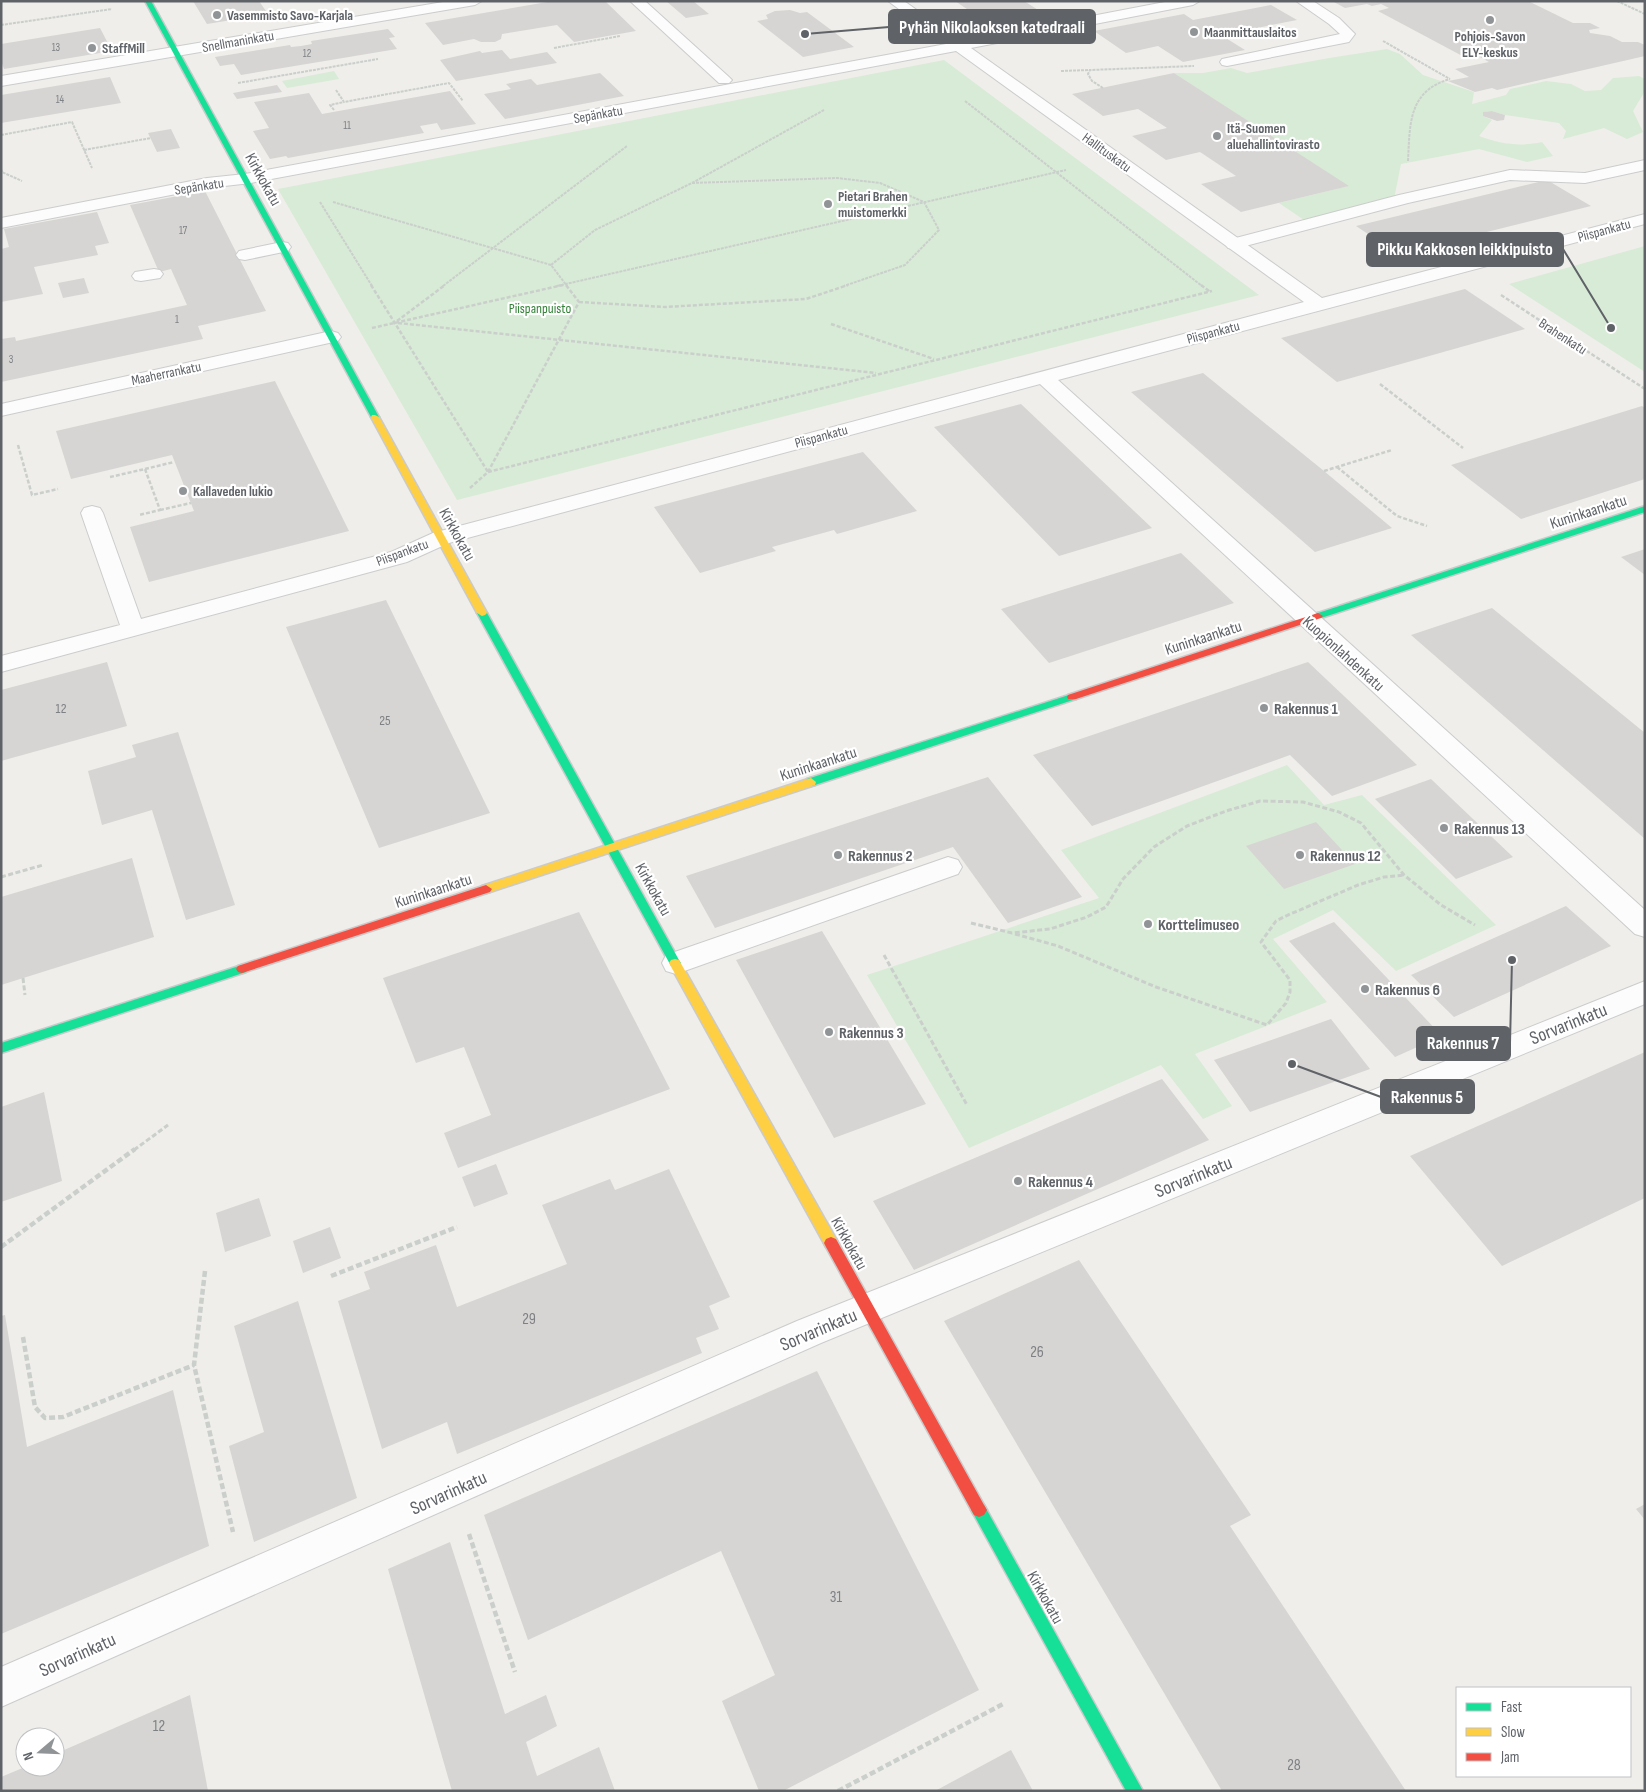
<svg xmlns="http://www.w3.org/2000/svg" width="1646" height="1792" font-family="'Sofia Sans Condensed',sans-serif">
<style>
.green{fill:#d8ebd6}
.building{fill:#d6d5d3}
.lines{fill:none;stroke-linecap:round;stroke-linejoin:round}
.lane-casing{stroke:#cbcccc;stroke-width:2}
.street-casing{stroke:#cbcccc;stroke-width:2}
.fast-casing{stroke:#cacacb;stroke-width:3}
.slow-casing{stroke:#cacacb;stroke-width:3}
.jam-casing{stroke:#cacacb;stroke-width:3}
.path-far3{stroke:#cacfcc;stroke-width:2;stroke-dasharray:3 1;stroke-linecap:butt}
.path-far2{stroke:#cacfcc;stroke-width:2.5;stroke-dasharray:4 2;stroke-linecap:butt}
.path-far1{stroke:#cacfcc;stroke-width:3;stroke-dasharray:5 2.5;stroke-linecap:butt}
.path{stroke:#cacfcc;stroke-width:4.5;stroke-dasharray:6 3;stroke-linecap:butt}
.lane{fill:#fdfcfc;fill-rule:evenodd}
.street{fill:#fdfcfc;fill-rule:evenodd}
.fast{fill:#16e098;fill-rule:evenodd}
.slow{fill:#ffcf43;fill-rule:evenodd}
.jam{fill:#f24e42;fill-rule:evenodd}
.poi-dot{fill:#919496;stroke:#fff;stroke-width:2}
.labels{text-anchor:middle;stroke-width:4.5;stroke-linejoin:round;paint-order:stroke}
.far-number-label{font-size:11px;fill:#7e8184}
.far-poi-label{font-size:14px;font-weight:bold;fill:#5f6368;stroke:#fff;text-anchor:start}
.far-street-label{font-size:14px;fill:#5f6368;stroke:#fff}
.far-park-label{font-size:14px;fill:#348238;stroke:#fff}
.number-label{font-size:14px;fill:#7e8184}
.street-label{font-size:16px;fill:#5f6368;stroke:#fff}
.poi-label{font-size:16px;font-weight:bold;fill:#5f6368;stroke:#fff;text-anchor:start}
.near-number-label{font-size:16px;fill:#7e8184}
.near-street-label{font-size:19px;fill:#5f6368;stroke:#fff}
.leader{fill:none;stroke:#5f6368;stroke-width:2}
.callout-dot{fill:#5f6368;stroke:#fff;stroke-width:2}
.callout{fill:#5f6368;stroke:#5f6368;stroke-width:2}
.callout-label{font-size:18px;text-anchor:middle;font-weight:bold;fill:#fff}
</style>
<rect width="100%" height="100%" fill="#efeeea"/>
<!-- green -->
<path class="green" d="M 1387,49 L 1400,54 L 1423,75 L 1474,92 L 1472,104 L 1506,95 L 1510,89 L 1546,81 L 1571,84 L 1585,91 L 1601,90 L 1613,78 L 1639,76 L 1645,79 L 1645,91 L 1633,111 L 1643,132 L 1627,139 L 1604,128 L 1563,139 L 1566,131 L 1559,123 L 1505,115 L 1492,111 L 1483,112 L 1483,116 L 1492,120 L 1479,136 C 1501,144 1519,147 1542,142 L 1553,156 L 1527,162 L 1479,149 L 1401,164 L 1394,199 L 1307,222 L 1279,203 L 1348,186 L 1174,73 L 1203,73 L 1231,68 L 1247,73 L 1329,58 Z
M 944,60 L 1259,295 L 457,500 L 278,189 Z
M 334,71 L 339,79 L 287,88 L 282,81 Z
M 1645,246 L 1645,372 L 1509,284 Z
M 1287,765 L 1324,805 L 1362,795 L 1496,925 L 1396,971 L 1333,910 L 1273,939 L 1327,1002 L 1195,1054 L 1232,1106 L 1203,1119 L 1161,1065 L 969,1148 L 867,975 L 1099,898 L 1061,850 Z"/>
<!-- building -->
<path class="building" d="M 193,1 L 259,1 L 268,14 L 207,24 Z
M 553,1 L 605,1 L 636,31 L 574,42 L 557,25 L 502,34 L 501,39 L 495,42 L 481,42 L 474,39 L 443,45 L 425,23 Z
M 666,1 L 693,1 L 709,14 L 686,18 Z
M 955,1 L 1024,1 L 1043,13 L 989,24 Z
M 1332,1 L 1528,1 L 1573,23 L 1590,23 L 1600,28 L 1589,30 L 1590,33 L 1610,36 L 1622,42 L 1638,42 L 1645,45 L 1645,56 L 1497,90 L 1492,88 L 1475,92 L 1448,81 L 1469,77 L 1455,69 L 1489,62 L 1480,57 L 1468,59 L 1378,11 L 1389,8 L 1381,4 L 1372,6 L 1367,4 L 1345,8 Z
M 1271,5 L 1297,20 L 1221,35 L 1245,50 L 1183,62 L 1158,46 L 1126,53 L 1094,31 L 1184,14 L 1193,20 Z
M 790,10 L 800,13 L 807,12 L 854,47 L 803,57 L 757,21 L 768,19 L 766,15 L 775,11 Z
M 100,28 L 112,51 L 4,69 L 1,61 L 1,44 Z
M 388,29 L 395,37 L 389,38 L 397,49 L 241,75 L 234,64 L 220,66 L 215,57 L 290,45 L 291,47 L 301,46 L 312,44 L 311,41 Z
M 502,50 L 510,59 L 547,52 L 557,63 L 456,81 L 440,60 L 480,51 L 482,53 Z
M 600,73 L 624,96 L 505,119 L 484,94 L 511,89 L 506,84 L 531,79 L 537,85 Z
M 1174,73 L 1349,186 L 1241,212 L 1201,184 L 1236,176 L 1200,152 L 1166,160 L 1132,136 L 1167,128 L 1138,109 L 1103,116 L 1072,94 Z
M 110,77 L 121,103 L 1,123 L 1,95 Z
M 277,85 L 282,92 L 237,99 L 233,93 Z
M 450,91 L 476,124 L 441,130 L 437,123 L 420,126 L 424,133 L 288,158 L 286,156 L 270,159 L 253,131 L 269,128 L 254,102 L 309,93 L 322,114 Z
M 1492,111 L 1505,115 L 1504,120 L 1497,121 L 1483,116 L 1483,112 Z
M 171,129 L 180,148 L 157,152 L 148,133 Z
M 1547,180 L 1591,206 L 1398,254 L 1356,226 Z
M 205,191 L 266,311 L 198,326 L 203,339 L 1,382 L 1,339 L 15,337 L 16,341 L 187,305 L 171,269 L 159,272 L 130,205 Z
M 97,212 L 109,243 L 95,246 L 98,255 L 34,267 L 43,294 L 1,302 L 1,249 L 9,247 L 4,229 Z
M 84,278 L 89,293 L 63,298 L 58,283 Z
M 1465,289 L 1525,329 L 1337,382 L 1281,338 Z
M 1203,373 L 1324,471 L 1392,528 L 1315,552 L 1131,392 Z
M 275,381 L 349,531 L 149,582 L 130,527 L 194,511 L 172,455 L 71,479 L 56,431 Z
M 1021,404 L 1152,528 L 1059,556 L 934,427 Z
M 1642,406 L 1645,408 L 1645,479 L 1521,519 L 1451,465 Z
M 863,452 L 917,511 L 837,534 L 834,530 L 772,547 L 776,551 L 700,573 L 654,507 Z
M 1645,549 L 1645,575 L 1621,557 Z
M 1181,553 L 1234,603 L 1049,663 L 1001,609 Z
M 386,600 L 490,813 L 379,848 L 286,627 Z
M 1492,608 L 1645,733 L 1645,839 L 1411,635 Z
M 107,662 L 127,726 L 1,761 L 1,690 Z
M 1308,662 L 1417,765 L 1332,796 L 1290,755 L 1092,826 L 1033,755 Z
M 178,732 L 235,905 L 186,920 L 152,810 L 102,825 L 88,771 L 136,757 L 132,745 Z
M 988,777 L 1082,897 L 1008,923 L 953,847 L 715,928 L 686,876 Z
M 1431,779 L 1513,857 L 1456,879 L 1375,799 Z
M 1316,822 L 1355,864 L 1284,889 L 1246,846 Z
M 132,858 L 154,937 L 1,985 L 1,897 Z
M 1566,906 L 1611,946 L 1454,1017 L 1411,975 Z
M 579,912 L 670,1089 L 458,1168 L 444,1133 L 491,1115 L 464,1047 L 416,1063 L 383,978 Z
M 1334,922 L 1442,1036 L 1395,1057 L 1289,941 Z
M 822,931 L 926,1104 L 834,1138 L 736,960 Z
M 1331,1019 L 1370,1069 L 1250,1112 L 1214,1060 Z
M 1645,1052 L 1645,1198 L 1502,1266 L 1410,1156 Z
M 1162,1079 L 1209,1140 L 914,1270 L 873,1201 Z
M 44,1092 L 62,1181 L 1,1202 L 1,1107 Z
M 496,1164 L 508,1194 L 474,1207 L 462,1177 Z
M 669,1169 L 730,1297 L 709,1306 L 719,1329 L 696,1338 L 702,1353 L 457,1454 L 447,1422 L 382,1449 L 338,1301 L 370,1289 L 364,1272 L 436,1245 L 457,1307 L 567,1264 L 542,1205 L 610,1179 L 615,1190 Z
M 259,1198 L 271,1236 L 225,1252 L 216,1213 Z
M 330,1227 L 341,1258 L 303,1273 L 293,1241 Z
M 1079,1260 L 1251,1515 L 1230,1526 L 1406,1791 L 1222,1791 L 944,1321 Z
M 298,1301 L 357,1498 L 254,1542 L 229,1446 L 264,1432 L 234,1326 Z
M 5,1315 L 27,1447 L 173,1390 L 209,1546 L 1,1634 L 1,1316 Z
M 817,1371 L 979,1690 L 783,1791 L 759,1791 L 722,1701 L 775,1675 L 721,1551 L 528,1640 L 484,1515 Z
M 1645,1504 L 1645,1520 L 1636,1509 Z
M 450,1542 L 505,1714 L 546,1695 L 557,1726 L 526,1742 L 537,1776 L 599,1747 L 615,1791 L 452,1791 L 388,1569 Z
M 190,1695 L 208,1791 L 1,1791 L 1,1777 L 25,1767 L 55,1767 L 55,1754 Z
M 1011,1750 L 1033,1791 L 935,1791 Z"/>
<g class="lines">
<!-- lane casing -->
<g class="lane-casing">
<path id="lane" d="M 630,1 L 645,1 L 729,77 L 732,80 L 729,83 L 719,83 Z
M 1296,1 L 1313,1 L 1339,18 L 1355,34 L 1349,42 L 1344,43 L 1227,66 L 1222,65 L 1220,62 L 1222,59 L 1340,34 L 1329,24 Z
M 1645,160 L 1645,170 L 1585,183 L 1510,180 L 1408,203 L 1234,249 L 1228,248 L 1225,244 L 1228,240 L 1399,195 L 1510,170 L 1585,173 Z
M 245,174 L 251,175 L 253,179 L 251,183 L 207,188 L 1,228 L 1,218 L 207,178 Z
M 282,242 L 288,243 L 291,247 L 288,251 L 245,260 L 239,259 L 236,255 L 239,251 Z
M 154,269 L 160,270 L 163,274 L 160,278 L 141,281 L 135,280 L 132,276 L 135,272 Z
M 92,506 L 100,508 L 103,513 L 141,619 L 391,552 L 433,533 L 441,531 L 449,533 L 452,538 L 449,543 L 407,562 L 1,672 L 1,656 L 120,625 L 81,513 L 84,508 Z
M 948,857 L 958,860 L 962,867 L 958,874 L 676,974 L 666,971 L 662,963 L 666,955 Z
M 1645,981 L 1645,1004 L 821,1343 L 1,1707 L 1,1667 L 797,1321 Z"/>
</g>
<!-- street casing -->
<g class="street-casing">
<path id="street" d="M 449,1 L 482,1 L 475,5 L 1,86 L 1,76 Z
M 888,1 L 904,1 L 961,41 L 1170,1 L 1200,1 L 1193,5 L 971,48 L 1322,298 L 1645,214 L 1645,224 L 1058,380 L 1645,910 L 1645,937 L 1635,934 L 1040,384 L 449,543 L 441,545 L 433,543 L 430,538 L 433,533 L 1304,302 L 956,51 L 245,184 L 239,183 L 237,179 L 239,175 L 245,174 L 946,44 Z
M 331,331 L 338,333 L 341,337 L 338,341 L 1,416 L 1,404 Z"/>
</g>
<!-- fast casing -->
<g class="fast-casing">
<path id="fast" d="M 145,1 L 151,1 L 379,417 L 378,419 L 375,419 L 371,417 Z
M 1645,506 L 1645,512 L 1321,618 L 1315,618 L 1313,616 L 1315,614 Z
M 482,610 L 487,613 L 679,960 L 681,963 L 679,966 L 671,966 L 477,613 Z
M 1072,694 L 1077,697 L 1076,699 L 815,785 L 811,786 L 806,782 L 807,779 Z
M 242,965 L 246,966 L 248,969 L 246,972 L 1,1053 L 1,1043 Z
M 979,1503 L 984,1505 L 1143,1791 L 1126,1791 L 974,1515 L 971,1510 L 974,1505 Z"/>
</g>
<!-- slow casing -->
<g class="slow-casing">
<path id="slow" d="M 372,415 L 375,415 L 379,417 L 487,613 L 485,615 L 482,616 L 477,613 L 371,417 Z
M 811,778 L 816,782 L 815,785 L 490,892 L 486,893 L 480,889 L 482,886 Z
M 675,959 L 679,960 L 836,1239 L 838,1243 L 836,1247 L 831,1249 L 826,1247 L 669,963 L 671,960 Z"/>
</g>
<!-- jam casing -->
<g class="jam-casing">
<path id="jam" d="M 1318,613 L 1323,616 L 1321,618 L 1076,699 L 1068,699 L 1067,697 L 1068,695 Z
M 486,885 L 492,889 L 490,892 L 242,973 L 238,972 L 236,969 L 238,966 Z
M 831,1237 L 836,1239 L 984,1505 L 987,1510 L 984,1515 L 979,1517 L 974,1515 L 826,1247 L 824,1243 L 826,1239 Z"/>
</g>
<!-- path-far3 -->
<path class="path-far3" d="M 1617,1 L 1645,14
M 1,25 L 112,9
M 1383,41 L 1450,79
M 554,48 L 620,36
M 1061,71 L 1090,70
M 238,83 L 378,59
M 1103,88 L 1092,81 L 1088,74 L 1090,70 L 1194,66
M 336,90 L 344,102 L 449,83 L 463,101
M 965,101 L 1202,286
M 334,110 L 330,105 L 344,102
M 1,135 L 72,122 L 92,168
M 84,150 L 151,138
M 1408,161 C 1410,124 1408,91 1450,79
M 1,169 L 2,172 L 22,181
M 692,183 L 837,178 L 880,183 L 924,202 L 939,230 L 905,265 L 844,286
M 320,202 L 372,286
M 333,202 L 551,265 L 567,286
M 551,265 L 595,230 L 692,183 L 824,110
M 443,286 L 627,146
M 557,286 L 1066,170"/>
<!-- path-far2 -->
<path class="path-far2" d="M 371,285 L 488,472
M 1201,285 L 1209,291
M 1501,295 L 1645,389
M 579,302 L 665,307 L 806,299 L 848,285
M 397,321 L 445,285
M 398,323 L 876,373
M 831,324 L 934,359
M 372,328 L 563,285
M 1380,384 L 1463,448
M 18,445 L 32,495 L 58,489
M 1337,467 L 1397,516 L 1427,526
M 145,469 L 174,462
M 1324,471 L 1392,450
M 488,472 L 1212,291
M 110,477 L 145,469 L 160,510 L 139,515
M 470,488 L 488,472 L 579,302 L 566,285
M 160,510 L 191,503"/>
<!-- path-far1 -->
<path class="path-far1" d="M 1,877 L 43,865
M 971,923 L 1012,933 L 1050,929 L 1087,917 L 1106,907 L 1123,879 L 1154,847 L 1187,826 L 1226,811 L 1260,801 L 1303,802 L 1339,812 L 1361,823 L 1404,875 L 1441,905 L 1475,925
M 1015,934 L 1058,946 L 1156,987 L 1267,1025 L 1286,1003 L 1290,992 L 1290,980 L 1261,942 L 1276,921 L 1288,915 L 1358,885 L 1384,877 L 1404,875
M 884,955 L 967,1105
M 23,978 L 25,995
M 134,1150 L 168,1125"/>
<!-- path -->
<path class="path" d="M 1,1247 L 135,1149
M 205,1271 L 194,1365 L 233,1532
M 331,1276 L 457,1227
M 23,1337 L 35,1407 L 45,1418 L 63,1417 L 194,1365
M 469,1534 L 515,1672
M 838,1791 L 1005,1703"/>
<!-- lane -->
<use href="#lane" class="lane"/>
<!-- street -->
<use href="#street" class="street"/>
<!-- fast -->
<use href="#fast" class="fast"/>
<!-- slow -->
<use href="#slow" class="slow"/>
<!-- jam -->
<use href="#jam" class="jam"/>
</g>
<!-- markers -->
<g class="poi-dot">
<circle cx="217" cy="15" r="5"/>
<circle cx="1490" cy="20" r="5"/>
<circle cx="1194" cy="32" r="5"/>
<circle cx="92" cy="48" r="5"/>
<circle cx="1217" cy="136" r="5"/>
<circle cx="828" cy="204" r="5"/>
<circle cx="183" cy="491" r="5"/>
<circle cx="1264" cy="708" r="5"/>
<circle cx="1444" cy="828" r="5"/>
<circle cx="838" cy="855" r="5"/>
<circle cx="1300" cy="855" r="5"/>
<circle cx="1148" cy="924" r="5"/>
<circle cx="1365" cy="989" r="5"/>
<circle cx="829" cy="1032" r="5"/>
<circle cx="1018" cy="1181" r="5"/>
</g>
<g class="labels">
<!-- far-number labels -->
<g class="far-number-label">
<text x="56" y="51">13</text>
<text x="307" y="57">12</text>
<text x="60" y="103">14</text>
<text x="347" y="129">11</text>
<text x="183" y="234">17</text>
<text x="177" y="323">1</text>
<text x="11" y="363">3</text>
</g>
<!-- far-poi labels -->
<g class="far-poi-label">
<text x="227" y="20">Vasemmisto Savo-Karjala</text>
<text x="1204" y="37">Maanmittauslaitos</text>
<text x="1490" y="41" text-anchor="middle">Pohjois-Savon<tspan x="1490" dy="16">ELY-keskus</tspan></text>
<text x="102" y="53">StaffMill</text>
<text x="1227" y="133">Itä-Suomen<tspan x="1227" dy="16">aluehallintovirasto</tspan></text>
<text x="838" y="201">Pietari Brahen<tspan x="838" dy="16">muistomerkki</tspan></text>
<text x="193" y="496">Kallaveden lukio</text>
</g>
<!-- far-street labels -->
<g class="far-street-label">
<text transform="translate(238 41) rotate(-10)" y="5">Snellmaninkatu</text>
<text transform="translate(598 114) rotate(-10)" y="5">Sepänkatu</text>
<text transform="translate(1107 152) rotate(36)" y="5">Hallituskatu</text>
<text transform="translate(199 186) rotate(-9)" y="5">Sepänkatu</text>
<text transform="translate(1604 230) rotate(-15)" y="5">Piispankatu</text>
<text transform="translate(1213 332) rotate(-15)" y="5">Piispankatu</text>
<text transform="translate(1563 336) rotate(33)" y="5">Brahenkatu</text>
<text transform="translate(166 373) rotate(-12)" y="5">Maaherrankatu</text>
<text transform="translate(821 436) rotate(-15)" y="5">Piispankatu</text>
<text transform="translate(402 552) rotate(-20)" y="5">Piispankatu</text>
</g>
<!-- far-park labels -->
<g class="far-park-label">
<text x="540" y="313">Piispanpuisto</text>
</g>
<!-- number labels -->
<g class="number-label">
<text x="61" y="713">12</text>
<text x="385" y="725">25</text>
</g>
<!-- street labels -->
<g class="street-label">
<text transform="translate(264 179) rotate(61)" y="6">Kirkkokatu</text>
<text transform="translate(1588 511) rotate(-18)" y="6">Kuninkaankatu</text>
<text transform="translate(458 534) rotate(61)" y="6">Kirkkokatu</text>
<text transform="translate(1203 637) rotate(-18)" y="6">Kuninkaankatu</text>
<text transform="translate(1344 653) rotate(42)" y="6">Kuopionlahdenkatu</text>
<text transform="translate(818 763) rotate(-18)" y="6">Kuninkaankatu</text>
<text transform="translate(654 889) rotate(61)" y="6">Kirkkokatu</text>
<text transform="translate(433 890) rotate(-18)" y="6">Kuninkaankatu</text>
<text transform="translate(850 1243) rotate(61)" y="6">Kirkkokatu</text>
<text transform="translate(1046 1597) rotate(61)" y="6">Kirkkokatu</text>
</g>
<!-- poi labels -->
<g class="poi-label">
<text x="1274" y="714">Rakennus 1</text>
<text x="1454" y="834">Rakennus 13</text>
<text x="848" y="861">Rakennus 2</text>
<text x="1310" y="861">Rakennus 12</text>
<text x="1158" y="930">Korttelimuseo</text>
<text x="1375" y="995">Rakennus 6</text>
<text x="839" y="1038">Rakennus 3</text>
<text x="1028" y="1187">Rakennus 4</text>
</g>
<!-- near-number labels -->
<g class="near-number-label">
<text x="529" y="1324">29</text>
<text x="1037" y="1357">26</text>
<text x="836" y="1602">31</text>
<text x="159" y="1731">12</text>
<text x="1294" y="1770">28</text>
</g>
<!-- near-street labels -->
<g class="near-street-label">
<text transform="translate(1568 1023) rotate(-22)" y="7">Sorvarinkatu</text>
<text transform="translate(1193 1176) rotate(-22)" y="7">Sorvarinkatu</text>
<text transform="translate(818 1329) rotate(-23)" y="7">Sorvarinkatu</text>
<text transform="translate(448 1492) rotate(-24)" y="7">Sorvarinkatu</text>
<text transform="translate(77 1654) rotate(-24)" y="7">Sorvarinkatu</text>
</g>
</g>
<!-- callouts -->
<path class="leader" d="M805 34L889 27M1611 328L1563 249M1512 960L1510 1043M1292 1064L1381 1097"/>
<g class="callout-dot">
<circle cx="805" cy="34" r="5"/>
<circle cx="1611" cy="328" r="5"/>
<circle cx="1512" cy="960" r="5"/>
<circle cx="1292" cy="1064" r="5"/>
</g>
<g class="callout">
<rect x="889" y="10" width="206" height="33" rx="5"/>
<rect x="1367" y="233" width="196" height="33" rx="5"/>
<rect x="1417" y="1027" width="93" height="33" rx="5"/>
<rect x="1381" y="1080" width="93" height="33" rx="5"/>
</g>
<g class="callout-label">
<text x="992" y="33">Pyhän Nikolaoksen katedraali</text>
<text x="1465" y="255">Pikku Kakkosen leikkipuisto</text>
<text x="1463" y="1049">Rakennus 7</text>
<text x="1427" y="1103">Rakennus 5</text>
</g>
<!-- border -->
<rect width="1646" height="1792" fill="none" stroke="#5f6368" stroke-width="5"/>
<!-- legend -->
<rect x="1456" y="1687" width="175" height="90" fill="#ffffff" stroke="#bfc1c3"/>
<rect x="1466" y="1703" width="25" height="8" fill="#16e098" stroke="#bfc1c3"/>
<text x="1501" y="1712" font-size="15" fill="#5f6368">Fast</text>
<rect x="1466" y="1728" width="25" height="8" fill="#ffcf43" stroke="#bfc1c3"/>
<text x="1501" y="1737" font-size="15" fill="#5f6368">Slow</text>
<rect x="1466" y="1753" width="25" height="8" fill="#f24e42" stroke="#bfc1c3"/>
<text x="1501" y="1762" font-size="15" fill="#5f6368">Jam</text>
<!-- north arrow -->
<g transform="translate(40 1752) rotate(251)"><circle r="24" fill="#ffffff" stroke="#bfc1c3"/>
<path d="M0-4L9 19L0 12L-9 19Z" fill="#919496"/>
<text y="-8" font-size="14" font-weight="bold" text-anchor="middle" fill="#5f6368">N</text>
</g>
</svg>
